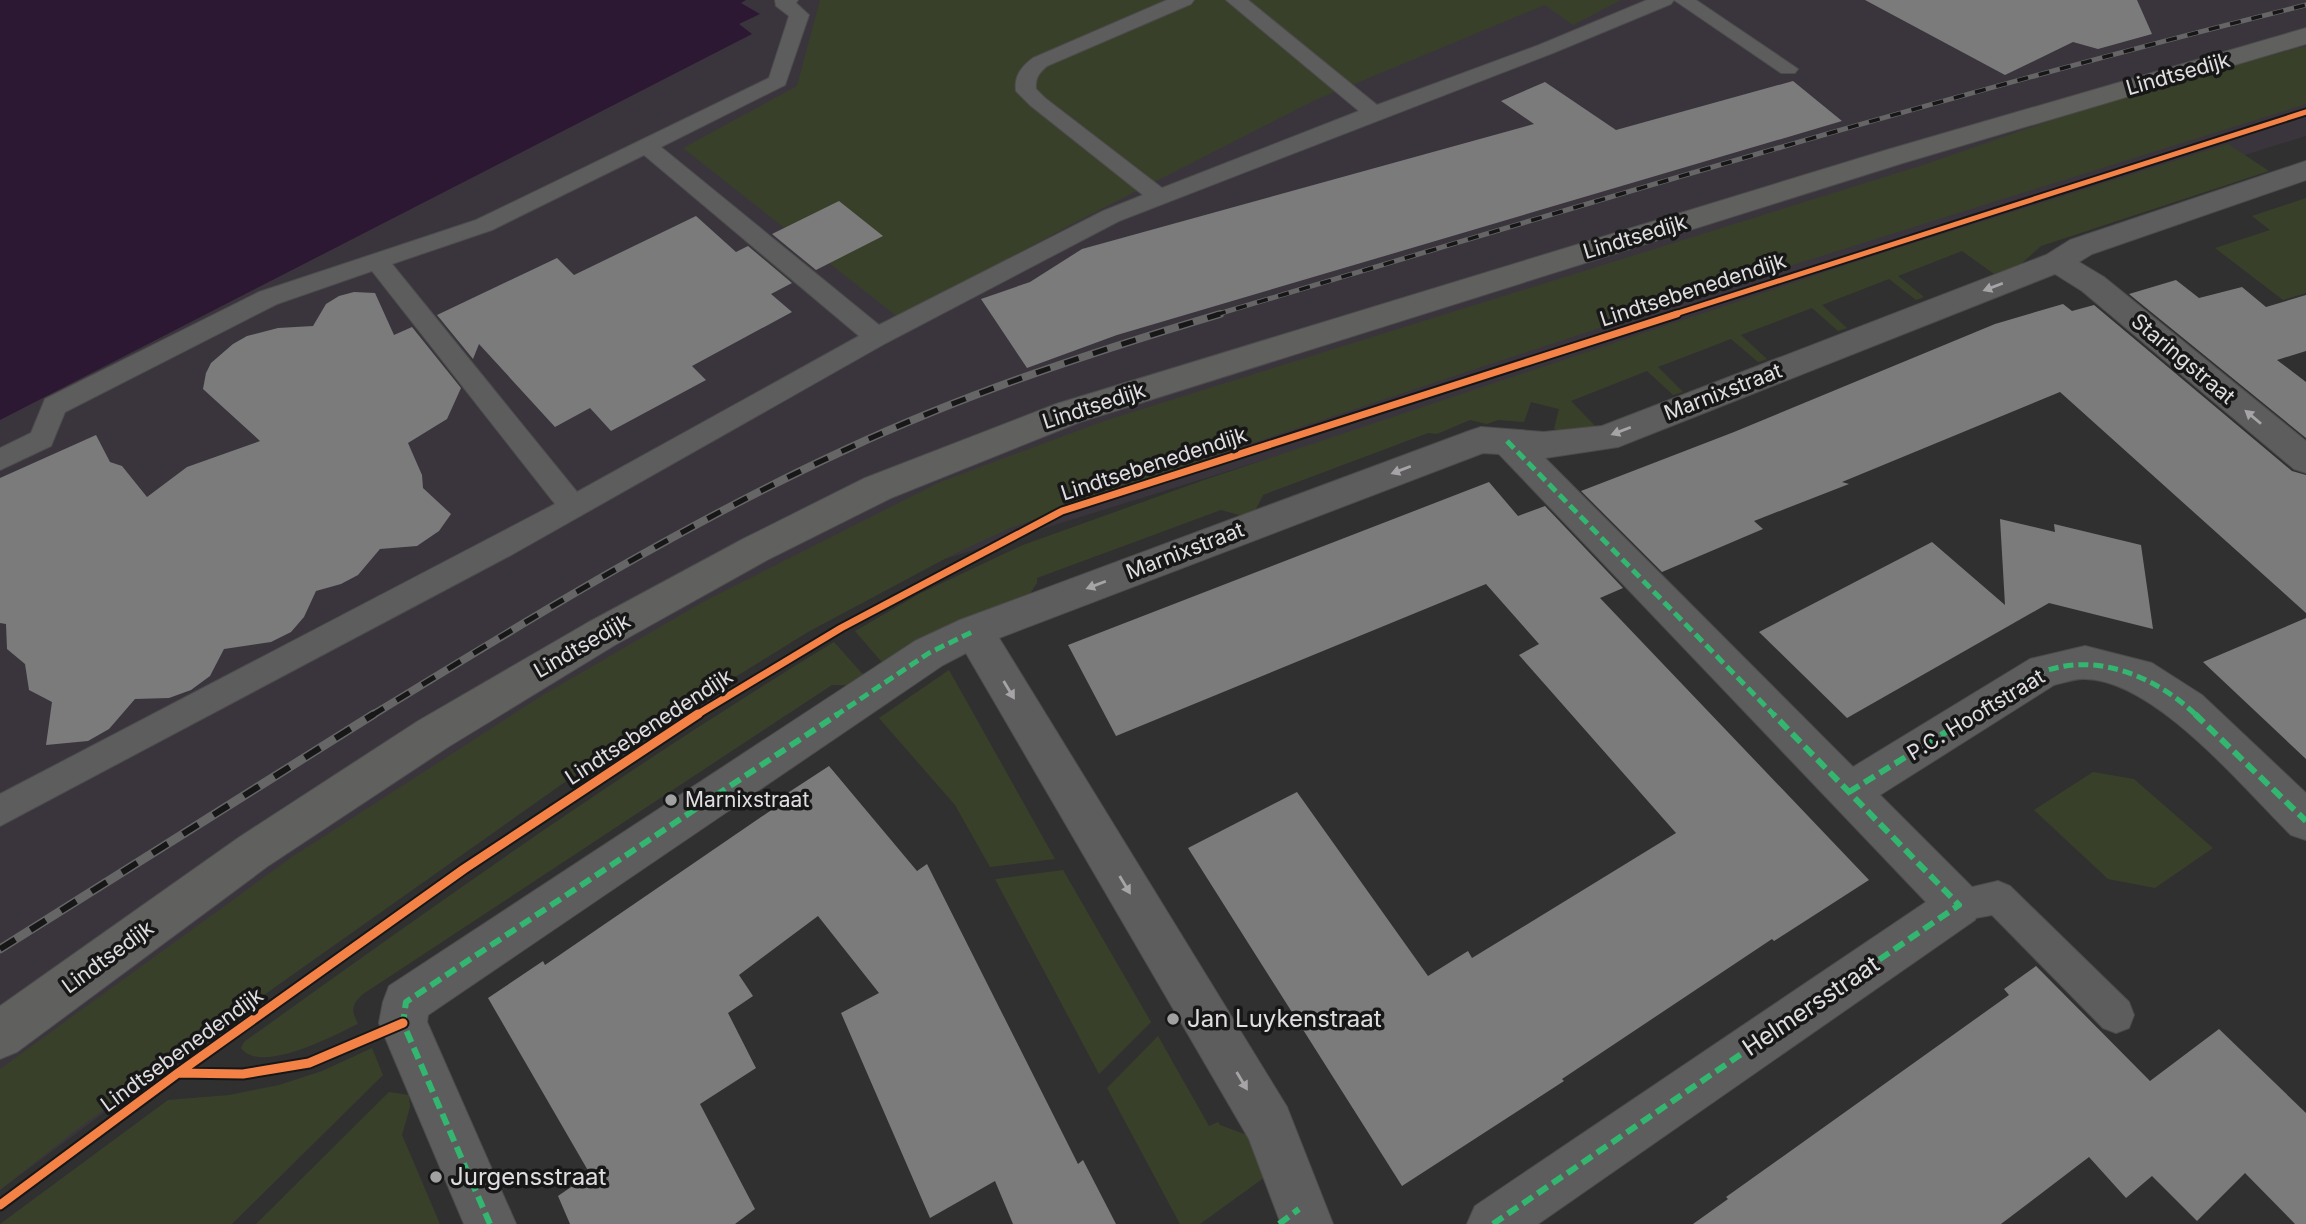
<svg xmlns="http://www.w3.org/2000/svg" width="2306" height="1224" font-family="Inter,sans-serif">
<style>
.built{fill:#3a353c}
.green{fill:#39402a}
.water{fill:#2d1833}
.building{fill:#7b7b7b}
.lines{fill:none;stroke-linecap:round;stroke-linejoin:round}
.service-casing{stroke:#4d4c4d;stroke-width:2}
.minor-casing{stroke:#4d4c4d;stroke-width:2}
.secondary-casing{stroke:#4d4c4d;stroke-width:2}
.service{fill:#5e5d5e;fill-rule:evenodd}
.minor{fill:#5e5d5e;fill-rule:evenodd}
.secondary{fill:#60605e;fill-rule:evenodd}
.rail-far2-casing{stroke:#666;stroke-width:5}
.rail-far1-casing{stroke:#666;stroke-width:8}
.rail-casing{stroke:#666;stroke-width:9}
.rail-far2{stroke:#181718;stroke-width:3.5;stroke-dasharray:11;stroke-linecap:butt}
.rail-far1{stroke:#181718;stroke-width:5;stroke-dasharray:15;stroke-linecap:butt}
.rail{stroke:#181718;stroke-width:6;stroke-dasharray:18;stroke-linecap:butt}
.quiet-far1{stroke:#33b770;stroke-width:5;stroke-dasharray:10 5;stroke-linecap:butt}
.quiet{stroke:#33b770;stroke-width:6;stroke-dasharray:12 6;stroke-linecap:butt}
.cycleway-far2-casing{stroke:#181718;stroke-width:9}
.cycleway-far1-casing{stroke:#181718;stroke-width:11}
.cycleway-casing{stroke:#181718;stroke-width:13}
.cycleway-far2{stroke:#f48246;stroke-width:5}
.cycleway-far1{stroke:#f48246;stroke-width:7}
.cycleway{stroke:#f48246;stroke-width:9}
.oneway{fill:#a6a4a6}
.poi-dot{fill:#a2a1a2;stroke:#181718;stroke-width:2.5}
.labels{text-anchor:middle;stroke-width:7;stroke-linejoin:round;paint-order:stroke}
.street-label{font-size:21px;fill:#e0dee0;stroke:#181718}
.poi-label{font-size:21px;fill:#e0dee0;stroke:#181718;text-anchor:start}
.near-street-label{font-size:24px;fill:#e0dee0;stroke:#181718}
.near-poi-label{font-size:24px;fill:#e0dee0;stroke:#181718;text-anchor:start}
</style>
<rect width="100%" height="100%" fill="#303030"/>
<!-- built -->
<path class="built" d="M 707,0 L 2306,0 L 2306,136 L 781,610 L 0,1190 L 0,350 Z"/>
<!-- green -->
<path class="green" d="M 820,0 L 1621,0 L 1573,25 L 1545,5 L 1313,101 L 1072,224 L 899,318 L 683,148 L 797,86 Z
M 2306,46 L 2306,104 L 1726,286 L 1243,446 L 1010,528 L 952,555 L 808,632 L 565,782 L 220,1026 L 76,1130 L 0,1190 L 0,1069 L 292,857 L 543,695 L 703,602 L 938,483 L 1104,421 L 1923,165 L 2126,94 Z
M 2228,144 L 2269,171 L 2041,246 L 2021,264 L 1994,274 L 1962,251 L 1898,276 L 1924,297 L 1916,300 L 1889,279 L 1822,305 L 1847,328 L 1838,331 L 1812,308 L 1741,335 L 1767,359 L 1758,362 L 1731,339 L 1658,367 L 1683,392 L 1673,395 L 1647,371 L 1571,401 L 1598,429 L 1565,432 L 1554,429 L 1559,409 L 1531,402 L 1524,422 L 1498,420 L 1487,424 L 1470,420 L 1437,434 L 1428,433 L 1263,495 L 1255,511 L 1243,516 L 1221,510 L 1037,578 L 1037,583 L 1027,598 L 886,667 L 855,631 L 921,593 L 1023,545 L 1204,480 L 1886,252 Z
M 2306,198 L 2306,293 L 2283,300 L 2215,248 L 2270,230 L 2252,216 Z
M 834,642 L 867,679 L 858,685 L 832,685 L 363,994 C 351,1005 351,1010 358,1024 C 334,1035 261,1075 241,1048 L 244,1042 C 437,903 631,765 834,642 Z
M 949,670 L 1055,859 L 990,867 L 955,805 L 879,718 Z
M 2093,772 L 2134,779 L 2213,848 L 2155,888 L 2108,879 L 2034,810 Z
M 1063,870 L 1151,1022 L 1099,1074 L 995,879 Z
M 1158,1036 L 1209,1126 L 1218,1122 L 1220,1125 L 1255,1138 L 1265,1177 L 1200,1224 L 1180,1224 L 1107,1088 Z
M 372,1048 L 383,1075 L 232,1224 L 0,1224 L 168,1100 L 229,1095 L 279,1085 L 322,1071 Z
M 389,1092 L 409,1095 L 410,1107 L 402,1135 L 440,1224 L 256,1224 Z"/>
<!-- water -->
<path class="water" d="M 0,0 L 746,0 L 741,3 L 760,14 L 739,24 L 752,34 L 0,420 Z"/>
<!-- building -->
<path class="building" d="M 1865,0 L 2137,0 L 2152,34 L 2098,49 L 2073,42 L 2005,75 Z
M 1793,81 L 1842,121 L 1117,335 L 1027,368 L 981,299 L 1030,282 L 1082,249 L 1534,124 L 1501,101 L 1545,82 L 1616,130 Z
M 839,201 L 883,236 L 816,270 L 772,234 Z
M 696,216 L 736,252 L 748,246 L 792,283 L 771,294 L 792,312 L 692,366 L 706,380 L 611,431 L 590,408 L 555,427 L 479,344 L 473,359 L 437,315 L 557,258 L 574,275 Z
M 2176,280 L 2199,298 L 2242,287 L 2266,307 L 2306,295 L 2306,351 L 2277,360 L 2306,382 L 2306,438 L 2129,294 Z
M 354,292 L 375,293 L 394,335 L 412,327 L 461,388 L 447,419 L 408,443 L 422,475 L 423,488 L 451,514 L 439,531 L 417,546 L 380,549 L 358,575 L 341,584 L 316,591 L 304,617 L 291,632 L 271,642 L 224,649 L 210,676 L 191,690 L 169,698 L 135,699 L 109,729 L 88,741 L 46,745 L 52,702 L 29,690 L 25,664 L 7,649 L 6,624 L 0,623 L 0,478 L 96,435 L 110,462 L 122,466 L 147,497 L 187,467 L 260,441 L 203,389 L 206,373 L 211,363 L 233,344 L 247,336 L 278,328 L 313,326 L 326,304 L 339,296 Z
M 2063,304 L 2072,311 L 2094,305 L 2292,471 L 2306,475 L 2306,613 L 2060,392 L 1842,482 L 1849,484 L 1754,521 L 1763,529 L 1662,572 L 1581,491 L 1734,432 L 1995,324 Z
M 1489,482 L 1518,516 L 1545,506 L 1623,588 L 1600,598 L 1869,880 L 1774,941 L 1772,939 L 1562,1079 L 1564,1081 L 1402,1186 L 1188,848 L 1297,792 L 1428,976 L 1468,951 L 1472,958 L 1676,833 L 1519,655 L 1539,644 L 1486,584 L 1116,736 L 1068,645 Z
M 2000,519 L 2055,532 L 2054,524 L 2141,545 L 2153,629 L 2049,603 L 1847,718 L 1759,632 L 1932,542 L 2005,605 Z
M 2306,618 L 2306,759 L 2203,662 Z
M 829,766 L 917,871 L 927,864 L 1078,1164 L 1083,1160 L 1116,1224 L 1013,1224 L 995,1181 L 930,1218 L 841,1013 L 879,993 L 818,916 L 739,975 L 753,996 L 728,1013 L 756,1068 L 700,1104 L 755,1209 L 735,1224 L 570,1224 L 558,1196 L 590,1174 L 488,998 L 543,961 L 545,965 L 786,800 L 783,796 Z
M 2036,966 L 2150,1081 L 2219,1029 L 2306,1113 L 2306,1224 L 2295,1224 L 2245,1173 L 2197,1221 L 2152,1176 L 2126,1198 L 2089,1157 L 2001,1224 L 1693,1224 L 1728,1199 L 1726,1197 L 2009,995 L 2004,989 Z"/>
<g class="lines">
<!-- service casing -->
<g class="service-casing">
<path id="service" d="M 775,0 L 798,0 L 796,3 L 809,15 L 785,85 L 661,147 L 879,325 L 1103,211 L 1143,195 L 1031,106 L 1016,91 C 1014,76 1021,67 1033,58 L 1167,0 L 1194,0 L 1191,4 L 1047,66 C 1039,73 1035,78 1036,89 L 1045,98 L 1162,188 L 1359,111 L 1226,0 L 1248,0 L 1377,105 L 1539,45 L 1647,0 L 1696,0 L 1798,69 L 1795,73 L 1781,73 L 1674,0 L 1671,4 L 1553,53 L 1119,221 L 886,343 L 513,554 L 0,826 L 0,794 L 555,504 L 372,271 L 277,304 L 65,412 L 51,446 L 0,470 L 0,448 L 31,433 L 45,399 L 259,292 L 476,220 L 769,78 L 789,16 L 776,6 ZM 644,155 L 859,336 L 577,492 L 392,264 L 492,230 Z
M 1998,881 L 2010,886 L 2129,1002 L 2134,1015 L 2129,1028 L 2116,1033 L 2103,1028 L 1992,915 L 1959,921 L 1947,917 L 1942,905 L 1947,893 Z"/>
</g>
<!-- minor casing -->
<g class="minor-casing">
<path id="minor" d="M 2306,161 L 2306,180 L 2092,254 L 2079,262 L 2104,277 L 2306,441 L 2306,473 L 2294,469 L 2082,291 L 2055,274 L 1618,447 L 1545,458 L 1853,767 L 2030,659 L 2085,646 L 2152,663 L 2202,695 L 2306,793 L 2306,840 L 2291,835 C 2243,788 2155,680 2085,679 C 2076,678 2063,683 2054,685 L 1880,795 L 1975,890 L 1981,905 L 1975,920 L 1538,1224 L 1467,1224 L 1475,1206 L 1926,902 L 1499,454 L 1483,453 L 999,638 L 1287,1107 L 1333,1224 L 1281,1224 L 1249,1139 L 966,653 L 943,665 L 428,1015 L 427,1022 L 516,1224 L 464,1224 L 379,1023 L 383,1002 L 389,986 L 915,641 L 960,620 L 1469,431 L 1481,427 L 1544,432 L 1602,426 L 2046,255 L 2070,240 Z"/>
</g>
<!-- secondary casing -->
<g class="secondary-casing">
<path id="secondary" d="M 2306,28 L 2306,44 L 1903,163 L 1080,422 L 891,498 L 769,559 L 615,645 L 448,747 L 268,866 L 17,1052 L 0,1059 L 0,1006 L 238,838 L 418,721 L 587,623 L 743,539 L 865,478 L 1056,404 L 1883,151 Z"/>
</g>
<!-- service -->
<use href="#service" class="service"/>
<!-- minor -->
<use href="#minor" class="minor"/>
<!-- secondary -->
<use href="#secondary" class="secondary"/>
<!-- rail-far2 casing -->
<g class="rail-far2-casing">
<path id="rail-far2" d="M 1215,315 C 1577,207 1939,96 2306,5"/>
</g>
<!-- rail-far1 casing -->
<g class="rail-far1-casing">
<path id="rail-far1" d="M 371,716 C 526,621 682,525 847,449 C 967,393 1093,352 1220,314"/>
</g>
<!-- rail casing -->
<g class="rail-casing">
<path id="rail" d="M 0,949 L 374,714"/>
</g>
<!-- rail-far2 -->
<use href="#rail-far2" class="rail-far2"/>
<!-- rail-far1 -->
<use href="#rail-far1" class="rail-far1"/>
<!-- rail -->
<use href="#rail" class="rail"/>
<!-- quiet-far1 -->
<path class="quiet-far1" d="M 1507,441 L 1775,716
M 835,716 L 929,653 L 974,631
M 1972,716 C 1994,702 2022,679 2045,671 C 2099,652 2158,678 2197,716"/>
<!-- quiet -->
<path class="quiet" d="M 2195,714 L 2306,821
M 1849,792 L 1975,714
M 490,1224 L 403,1023 L 406,1002 L 838,714
M 1279,1224 L 1299,1209
M 1493,1224 L 1959,905 L 1773,714"/>
<!-- cycleway-far2 casing -->
<g class="cycleway-far2-casing">
<path id="cycleway-far2" d="M 1672,315 L 2306,112"/>
</g>
<!-- cycleway-far1 casing -->
<g class="cycleway-far1-casing">
<path id="cycleway-far1" d="M 695,716 L 841,628 L 1062,511 L 1677,314"/>
</g>
<!-- cycleway casing -->
<g class="cycleway-casing">
<path id="cycleway" d="M 178,1073 L 243,1074 L 309,1063 L 403,1023
M 0,1205 L 178,1073 L 464,869 L 698,714"/>
</g>
<!-- cycleway-far2 -->
<use href="#cycleway-far2" class="cycleway-far2"/>
<!-- cycleway-far1 -->
<use href="#cycleway-far1" class="cycleway-far1"/>
<!-- cycleway -->
<use href="#cycleway" class="cycleway"/>
</g>
<!-- one-way arrows -->
<defs><path id="oneway-solid" d="M-6-.8H1V-3.2L6.5 0L1 3.2V.8H-6Z" transform="scale(1.75)"/></defs>
<g class="oneway">
<use href="#oneway-solid" transform="translate(1993 287) rotate(159)"/>
<use href="#oneway-solid" transform="translate(2253 417) rotate(-140)"/>
<use href="#oneway-solid" transform="translate(1621 431) rotate(159)"/>
<use href="#oneway-solid" transform="translate(1401 470) rotate(159)"/>
<use href="#oneway-solid" transform="translate(1096 585) rotate(159)"/>
<use href="#oneway-solid" transform="translate(1009 690) rotate(59)"/>
<use href="#oneway-solid" transform="translate(1125 885) rotate(59)"/>
<use href="#oneway-solid" transform="translate(1242 1081) rotate(59)"/>
</g>
<!-- markers -->
<g class="poi-dot">
<circle cx="671" cy="800" r="7"/>
<circle cx="1173" cy="1019" r="7"/>
<circle cx="436" cy="1177" r="7"/>
</g>
<g class="labels">
<!-- street labels -->
<g class="street-label">
<text transform="translate(2178 74) rotate(-16)" y="7">Lindtsedijk</text>
<text transform="translate(1635 237) rotate(-17)" y="7">Lindtsedijk</text>
<text transform="translate(1693 290) rotate(-18)" y="7">Lindtsebenedendijk</text>
<text transform="translate(2183 359) rotate(40)" y="7">Staringstraat</text>
<text transform="translate(1723 392) rotate(-21)" y="7">Marnixstraat</text>
<text transform="translate(1094 406) rotate(-18)" y="7">Lindtsedijk</text>
<text transform="translate(1154 464) rotate(-18)" y="7">Lindtsebenedendijk</text>
<text transform="translate(1185 551) rotate(-21)" y="7">Marnixstraat</text>
<text transform="translate(582 646) rotate(-30)" y="7">Lindtsedijk</text>
<text transform="translate(1976 715) rotate(-31)" y="7">P.C. Hooftstraat</text>
<text transform="translate(649 727) rotate(-33)" y="7">Lindtsebenedendijk</text>
<text transform="translate(108 957) rotate(-36)" y="7">Lindtsedijk</text>
<text transform="translate(182 1050) rotate(-36)" y="7">Lindtsebenedendijk</text>
</g>
<!-- poi labels -->
<g class="poi-label">
<text x="685" y="807">Marnixstraat</text>
</g>
<!-- near-street labels -->
<g class="near-street-label">
<text transform="translate(1811 1006) rotate(-34)" y="8">Helmersstraat</text>
</g>
<!-- near-poi labels -->
<g class="near-poi-label">
<text x="1187" y="1027">Jan Luykenstraat</text>
<text x="450" y="1185">Jurgensstraat</text>
</g>
</g>
</svg>
